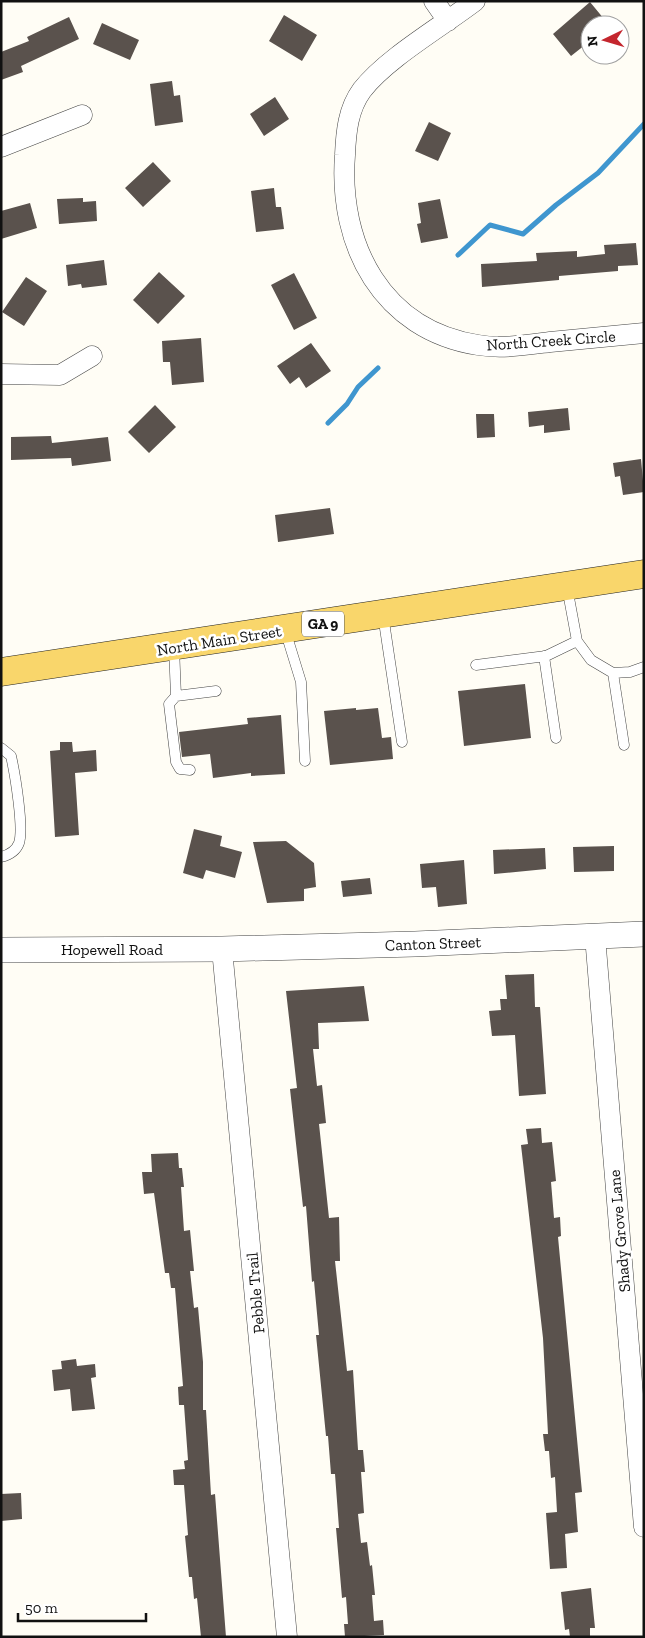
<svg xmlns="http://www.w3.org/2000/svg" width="645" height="1638" font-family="'Zilla Slab',serif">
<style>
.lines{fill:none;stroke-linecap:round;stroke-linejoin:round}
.stream{stroke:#3f96cf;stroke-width:5}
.building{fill:#5a524d}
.service-casing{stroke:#444;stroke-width:11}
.minor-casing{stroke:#444;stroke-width:21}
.tertiary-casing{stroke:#444;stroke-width:26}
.primary-casing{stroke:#222;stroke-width:29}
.service{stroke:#fff;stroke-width:10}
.minor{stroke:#fff;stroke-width:20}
.tertiary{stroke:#fff;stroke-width:25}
.primary{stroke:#f9d66b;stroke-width:28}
.labels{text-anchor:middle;stroke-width:5;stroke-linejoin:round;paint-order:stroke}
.shield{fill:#fff;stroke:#585858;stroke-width:1}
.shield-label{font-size:15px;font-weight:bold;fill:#111}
.street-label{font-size:16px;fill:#111;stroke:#fff}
</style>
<rect width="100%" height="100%" fill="#fffdf5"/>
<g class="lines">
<!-- stream -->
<path class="stream" d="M 458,255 L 490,225 L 523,234 L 556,205 L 598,173 L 644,124
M 328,423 L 347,404 L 358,387 L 378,368"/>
</g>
<!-- building -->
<path class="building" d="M 590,2 L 609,25 L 590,25 L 590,41 L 571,56 L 553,34 Z
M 284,15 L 317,35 L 302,61 L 269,41 Z
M 69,17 L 79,39 L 21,66 L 23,72 L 1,80 L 1,52 L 29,41 L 27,37 Z
M 102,23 L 139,40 L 130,60 L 93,44 Z
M 172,81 L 174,96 L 180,95 L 183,122 L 155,126 L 150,84 Z
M 275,97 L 289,119 L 264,136 L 250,114 Z
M 429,122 L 451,133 L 438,161 L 415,151 Z
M 153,162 L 171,181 L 143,207 L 125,188 Z
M 274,188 L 276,207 L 281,207 L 284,229 L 256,232 L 251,191 Z
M 83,198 L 83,202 L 96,201 L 97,221 L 59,224 L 57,199 Z
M 440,199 L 448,238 L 421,243 L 417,224 L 421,223 L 418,203 Z
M 30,203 L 37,228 L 1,239 L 1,211 Z
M 636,243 L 638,265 L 618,266 L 618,271 L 559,276 L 559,280 L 482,287 L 481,264 L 537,261 L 536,253 L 577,251 L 577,257 L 605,254 L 604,245 Z
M 104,260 L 107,285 L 82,288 L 81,284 L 68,286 L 66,265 Z
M 159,272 L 185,296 L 158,324 L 133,300 Z
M 294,273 L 317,318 L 294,330 L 271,285 Z
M 26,277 L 47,291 L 24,326 L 2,312 Z
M 201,338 L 204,382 L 172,385 L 170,362 L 163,362 L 162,341 Z
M 311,343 L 331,371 L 306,388 L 299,377 L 290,384 L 277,366 Z
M 155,405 L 176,427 L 149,453 L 128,432 Z
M 568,408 L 570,430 L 544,433 L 544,425 L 529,427 L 528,412 Z
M 476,414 L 494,414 L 495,437 L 477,438 Z
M 51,436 L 52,443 L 108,437 L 111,461 L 72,466 L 71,458 L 11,460 L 11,437 Z
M 641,459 L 644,492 L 623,495 L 620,476 L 615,477 L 613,463 Z
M 330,508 L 334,534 L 278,542 L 275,515 Z
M 525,684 L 531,738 L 464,746 L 458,691 Z
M 356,708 L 356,710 L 378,708 L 382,738 L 391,737 L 393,759 L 330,765 L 324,711 Z
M 281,715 L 285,774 L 251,776 L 251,773 L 213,778 L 210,754 L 182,757 L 179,732 L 248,724 L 247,718 Z
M 60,742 L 72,742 L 73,752 L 96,750 L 97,771 L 75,773 L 79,835 L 55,837 L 50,751 L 60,750 Z
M 194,829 L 222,836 L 220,846 L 242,852 L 235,878 L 206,870 L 203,879 L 183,873 Z
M 286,841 L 314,863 L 316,887 L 304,889 L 304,901 L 267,903 L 253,842 Z
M 614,846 L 614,871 L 574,872 L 573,847 Z
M 545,848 L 546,869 L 494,874 L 493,850 Z
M 464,860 L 467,904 L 438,907 L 436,887 L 422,888 L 420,864 Z
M 370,878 L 372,894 L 343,897 L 341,881 Z
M 534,974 L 535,1007 L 540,1007 L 546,1094 L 519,1096 L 515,1035 L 492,1036 L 489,1011 L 501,1010 L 500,999 L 507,999 L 505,975 Z
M 364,986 L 369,1021 L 318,1023 L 319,1049 L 313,1049 L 317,1086 L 322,1085 L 326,1123 L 319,1124 L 329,1218 L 339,1217 L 340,1261 L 335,1261 L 347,1371 L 353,1370 L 358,1450 L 363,1450 L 365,1472 L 361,1472 L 364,1513 L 358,1514 L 361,1543 L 367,1542 L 370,1566 L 372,1565 L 375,1595 L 372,1595 L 374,1621 L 383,1620 L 384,1635 L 345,1637 L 344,1624 L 348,1624 L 346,1597 L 342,1598 L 336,1528 L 339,1528 L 335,1474 L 331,1474 L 328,1436 L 326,1436 L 316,1335 L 319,1335 L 314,1281 L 312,1282 L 306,1206 L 303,1207 L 290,1089 L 297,1088 L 286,991 Z
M 541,1128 L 542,1143 L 552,1142 L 556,1181 L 551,1182 L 554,1218 L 560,1217 L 561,1236 L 558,1237 L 582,1492 L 575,1493 L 578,1532 L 565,1534 L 567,1568 L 550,1569 L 546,1513 L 557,1512 L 555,1477 L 551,1478 L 549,1451 L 545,1451 L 543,1434 L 548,1434 L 543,1338 L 521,1145 L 528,1144 L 526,1129 Z
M 178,1153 L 179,1168 L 182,1168 L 184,1187 L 181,1187 L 184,1231 L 190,1230 L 194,1271 L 190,1271 L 194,1308 L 198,1307 L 203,1362 L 203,1410 L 206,1410 L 211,1495 L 215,1494 L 226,1637 L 201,1637 L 197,1598 L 194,1599 L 192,1577 L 189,1577 L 185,1536 L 188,1535 L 184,1485 L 174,1485 L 173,1470 L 185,1469 L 184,1461 L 188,1460 L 184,1405 L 179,1405 L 178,1387 L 183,1386 L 175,1288 L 171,1288 L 169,1273 L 165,1273 L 154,1193 L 144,1194 L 142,1172 L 152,1172 L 151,1154 Z
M 76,1359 L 77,1366 L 95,1364 L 96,1377 L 91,1378 L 95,1409 L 72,1411 L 70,1389 L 54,1391 L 52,1370 L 62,1369 L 61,1361 Z
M 21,1493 L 22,1519 L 1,1521 L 1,1494 Z
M 591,1588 L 595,1628 L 590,1628 L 590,1637 L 570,1637 L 569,1629 L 565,1630 L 561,1592 Z"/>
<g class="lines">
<!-- service casing -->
<g class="service-casing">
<path id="service" d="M 567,587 L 577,641 L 591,660 L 613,673 L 630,672 L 644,667
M 383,615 L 402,742
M 285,630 L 301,682 L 305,761
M 174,647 L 176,696
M 544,656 L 556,738
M 476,665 L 546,656 L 577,641
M 613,673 L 624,745
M 1,748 L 11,756 C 15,774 24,828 19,843 C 16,851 9,855 1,857
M 190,770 L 180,769 L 176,762 L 169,704 L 176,696 L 216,691"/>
</g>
<!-- minor casing -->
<g class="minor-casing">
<path id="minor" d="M 434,1 L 448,21
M 475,1 C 441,27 387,58 362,90 C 348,109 346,132 345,155 C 338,245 382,330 478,345 C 501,349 526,345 550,342 C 581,339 612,336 644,333
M 1,147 L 82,115
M 1,374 L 60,375 L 92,356
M 595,936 L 644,1527
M 222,949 L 287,1637"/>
</g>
<!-- tertiary casing -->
<g class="tertiary-casing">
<path id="tertiary" d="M 1,950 L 222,949 L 415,944 L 644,934"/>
</g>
<!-- primary casing -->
<g class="primary-casing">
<path id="primary" d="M 1,672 L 644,574"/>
</g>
<!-- service -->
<use href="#service" class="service"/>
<!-- minor -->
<use href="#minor" class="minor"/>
<!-- tertiary -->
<use href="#tertiary" class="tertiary"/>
<!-- primary -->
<use href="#primary" class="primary"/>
</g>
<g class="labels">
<!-- shield labels -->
<rect class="shield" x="302" y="611.5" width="42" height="25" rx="4"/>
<g class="shield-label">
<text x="323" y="629">GA 9</text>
</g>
<!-- street labels -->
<g class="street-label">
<text transform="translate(551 340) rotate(-4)" y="6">North Creek Circle</text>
<text transform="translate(219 640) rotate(-9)" y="6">North Main Street</text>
<text transform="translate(433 943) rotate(-2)" y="6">Canton Street</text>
<text x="112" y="955">Hopewell Road</text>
<text transform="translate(619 1231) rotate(-95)" y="6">Shady Grove Lane</text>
<text transform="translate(255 1293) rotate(-95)" y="6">Pebble Trail</text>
</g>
</g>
<!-- border -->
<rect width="645" height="1638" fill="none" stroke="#111111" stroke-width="5"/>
<!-- north arrow -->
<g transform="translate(605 40) rotate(265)"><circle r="24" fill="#ffffff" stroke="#a0a0a0"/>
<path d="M0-4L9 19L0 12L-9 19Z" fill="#c4262e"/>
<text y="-8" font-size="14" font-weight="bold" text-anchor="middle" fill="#111111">N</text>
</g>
<!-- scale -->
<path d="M18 1613v8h128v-8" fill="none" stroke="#111111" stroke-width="2.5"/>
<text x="25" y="1613" font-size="15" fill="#111111" stroke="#ffffff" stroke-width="4" paint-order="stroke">50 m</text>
</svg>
